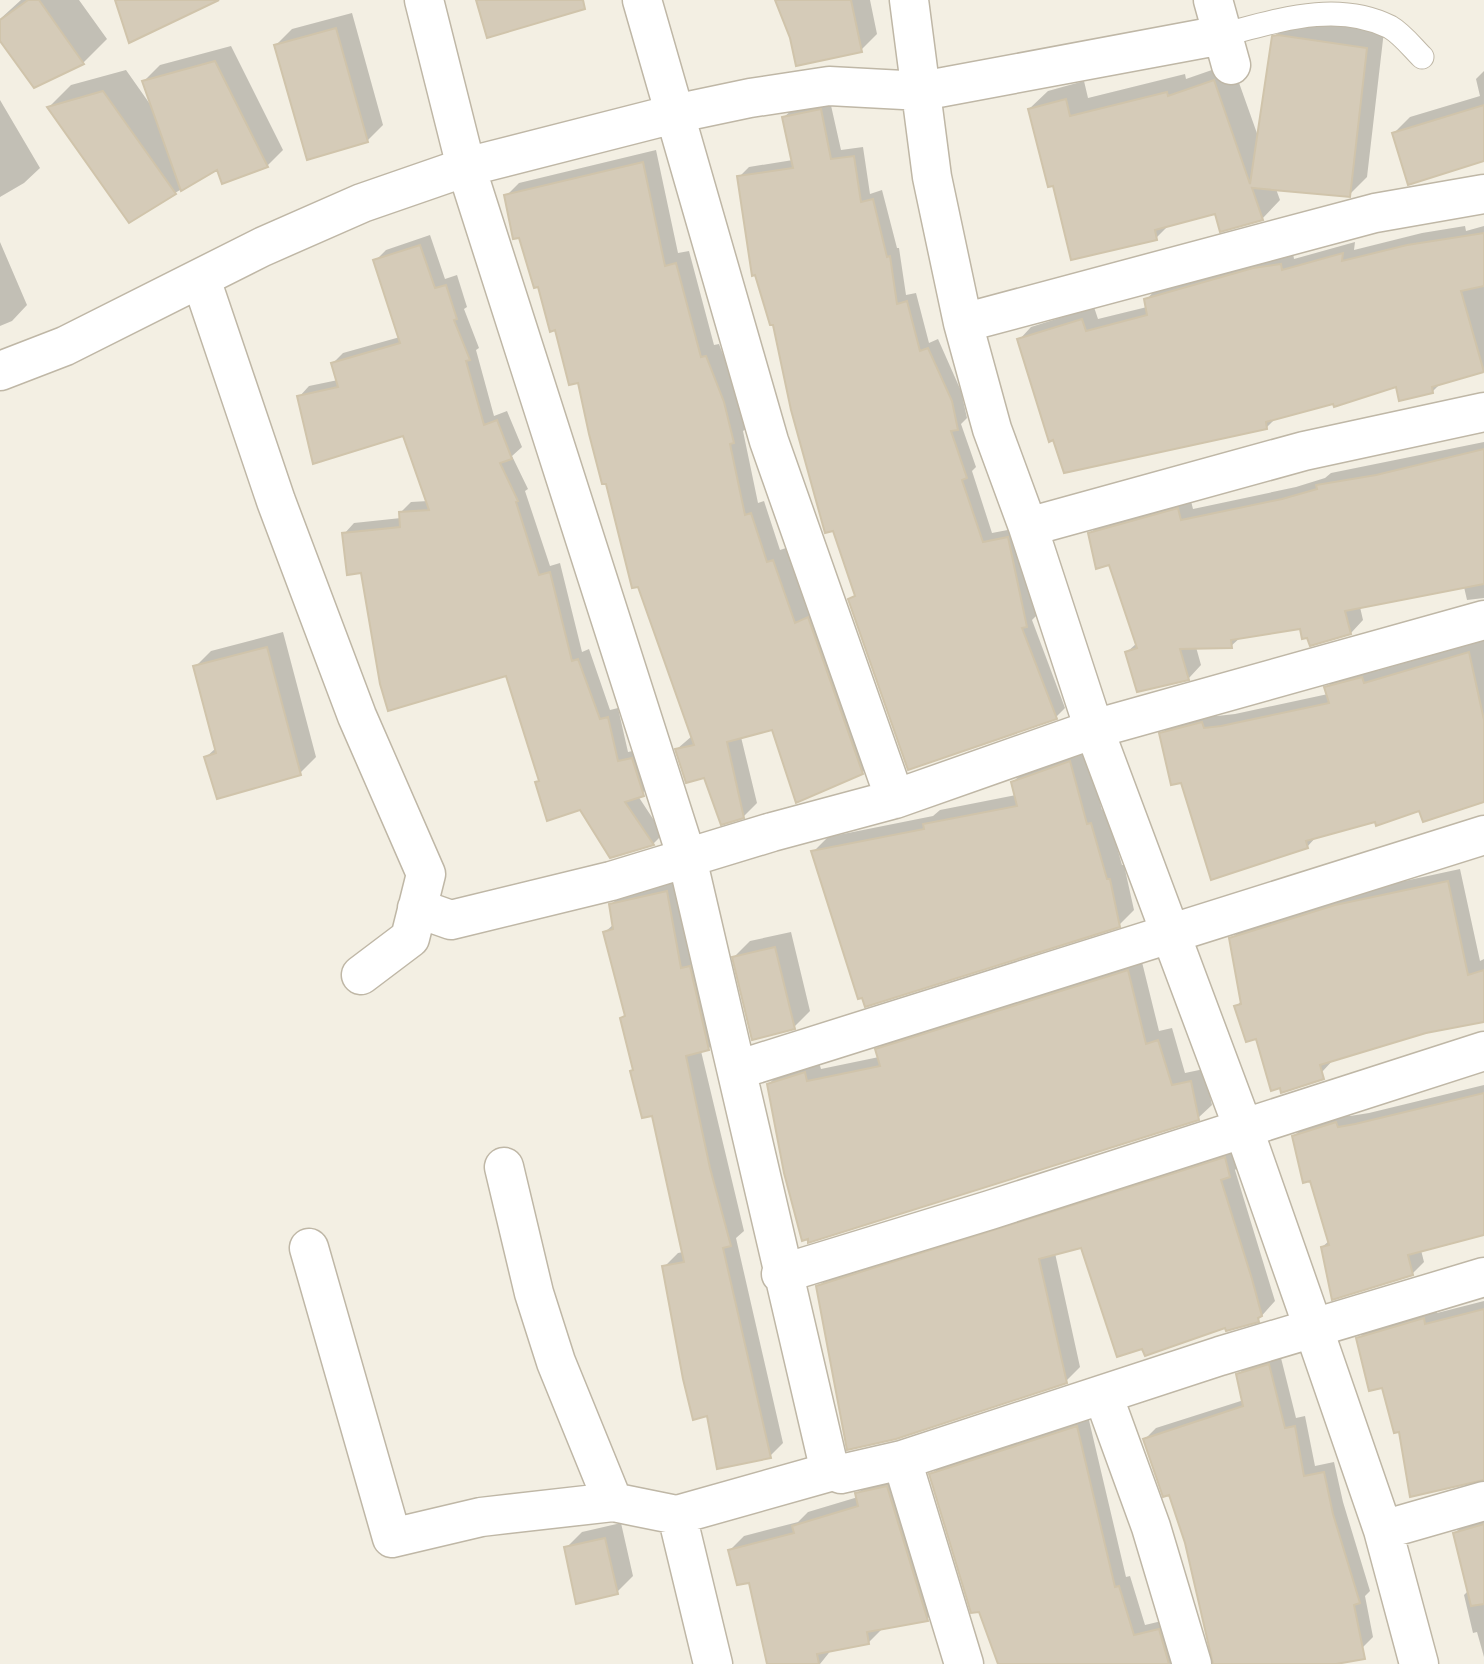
<svg xmlns="http://www.w3.org/2000/svg" width="1484" height="1664" font-family="'Sofia Sans Condensed',sans-serif">
<style>
.shadow{fill:#0003}
.building{fill:#d5cbb8;stroke:#d0c4ab;stroke-width:2}
.lines{fill:none;stroke-linecap:round;stroke-linejoin:round}
.service-casing{stroke:#bfb7a6;stroke-width:25}
.minor-casing{stroke:#bfb7a6;stroke-width:41}
.service{stroke:#fff;stroke-width:23}
.minor{stroke:#fff;stroke-width:38}
</style>
<rect width="100%" height="100%" fill="#f3efe3"/>
<!-- shadow -->
<path class="shadow" d="M 21,0 L 79,0 L 107,39 L 83,63 L 35,86 L 0,38 L 0,19 Z
M 776,0 L 870,0 L 877,34 L 861,50 L 791,37 Z
M 352,13 L 383,125 L 367,141 L 276,45 L 292,29 Z
M 1292,19 L 1384,31 L 1367,177 L 1349,195 L 1276,189 L 1280,200 L 1262,219 L 1216,212 L 1170,224 L 1156,238 L 1055,184 L 1029,109 L 1048,91 L 1084,81 L 1088,98 L 1185,74 L 1186,79 L 1232,63 L 1259,139 L 1274,37 Z
M 231,46 L 283,150 L 267,166 L 218,167 L 175,193 L 49,107 L 71,85 L 126,70 L 152,107 L 144,81 L 160,65 Z
M 1484,71 L 1484,160 L 1394,133 L 1410,117 L 1480,96 L 1476,79 Z
M 0,100 L 40,168 L 24,183 L 0,197 Z
M 830,101 L 841,150 L 863,147 L 870,194 L 882,190 L 897,248 L 899,248 L 906,295 L 916,293 L 929,343 L 938,339 L 961,391 L 967,418 L 961,424 L 976,467 L 972,471 L 992,533 L 1018,528 L 1036,616 L 1032,620 L 1065,708 L 1056,717 L 850,600 L 856,594 L 739,177 L 749,167 L 793,160 L 784,117 L 794,108 Z
M 656,150 L 678,253 L 689,251 L 714,345 L 719,344 L 736,388 L 747,428 L 743,431 L 758,503 L 764,501 L 780,550 L 786,548 L 808,611 L 821,605 L 875,759 L 862,773 L 773,728 L 741,737 L 757,803 L 744,816 L 677,749 L 692,736 L 579,381 L 506,196 L 519,183 Z
M 1465,226 L 1466,231 L 1484,226 L 1484,371 L 1442,382 L 1432,392 L 1397,385 L 1277,417 L 1266,428 L 1019,340 L 1031,327 L 1094,307 L 1098,319 L 1147,307 L 1146,300 L 1158,287 L 1293,253 L 1294,259 L 1355,242 L 1354,250 L 1422,233 Z
M 430,235 L 445,279 L 457,275 L 467,307 L 464,309 L 479,348 L 476,350 L 494,416 L 507,411 L 522,447 L 512,456 L 528,489 L 525,491 L 550,566 L 560,563 L 582,652 L 589,649 L 610,710 L 618,708 L 628,752 L 642,749 L 654,784 L 638,796 L 663,834 L 653,844 L 537,783 L 541,779 L 508,674 L 363,571 L 344,534 L 354,523 L 401,518 L 401,512 L 411,502 L 428,501 L 404,434 L 299,397 L 309,386 L 338,380 L 333,363 L 343,353 L 400,337 L 375,261 L 386,250 Z
M 0,242 L 27,305 L 12,321 L 0,326 Z
M 1484,442 L 1484,598 L 1467,600 L 1464,587 L 1360,607 L 1363,620 L 1351,633 L 1301,627 L 1241,637 L 1231,646 L 1196,647 L 1201,665 L 1189,678 L 1138,690 L 1127,652 L 1137,643 L 1110,563 L 1090,534 L 1102,521 L 1190,497 L 1193,509 L 1296,487 L 1325,478 L 1331,473 Z
M 283,632 L 316,757 L 300,773 L 206,757 L 216,748 L 195,667 L 211,651 Z
M 1484,640 L 1484,802 L 1476,805 L 1420,809 L 1376,820 L 1317,836 L 1307,847 L 1182,781 L 1161,734 L 1174,721 L 1215,710 L 1217,716 L 1235,714 L 1328,694 L 1326,688 L 1339,675 L 1375,665 L 1376,671 Z
M 1085,747 L 1102,810 L 1106,809 L 1122,865 L 1124,865 L 1134,910 L 1119,925 L 813,852 L 828,837 L 933,816 L 940,810 L 1016,795 L 1013,782 L 1028,767 Z
M 1460,869 L 1480,961 L 1484,959 L 1484,1020 L 1385,1043 L 1381,1047 L 1334,1059 L 1322,1072 L 1257,1036 L 1236,1007 L 1242,1000 L 1231,939 L 1244,926 L 1349,893 Z
M 681,878 L 722,1035 L 708,1049 L 701,1051 L 744,1231 L 736,1238 L 783,1443 L 770,1456 L 708,1414 L 664,1267 L 678,1253 L 683,1252 L 653,1113 L 635,1068 L 621,1018 L 626,1014 L 605,932 L 614,924 L 611,905 L 624,891 Z
M 791,932 L 810,1011 L 794,1027 L 734,957 L 750,941 Z
M 1141,958 L 1159,1031 L 1172,1028 L 1185,1073 L 1204,1069 L 1212,1105 L 1198,1118 L 769,1084 L 782,1070 L 818,1059 L 821,1069 L 879,1057 L 877,1050 L 891,1036 Z
M 1484,1085 L 1484,1233 L 1421,1250 L 1424,1262 L 1412,1274 L 1322,1247 L 1329,1241 L 1311,1179 L 1294,1136 L 1306,1124 L 1348,1111 L 1350,1116 L 1369,1113 Z
M 1239,1145 L 1243,1162 L 1235,1170 L 1275,1301 L 1258,1320 L 1082,1246 L 1055,1253 L 1080,1367 L 1066,1381 L 818,1287 L 832,1273 Z
M 1484,1301 L 1484,1478 L 1400,1430 L 1384,1386 L 1358,1339 L 1370,1327 L 1436,1307 L 1437,1313 Z
M 1280,1354 L 1296,1418 L 1305,1416 L 1315,1466 L 1334,1462 L 1343,1502 L 1370,1591 L 1365,1596 L 1373,1637 L 1362,1648 L 1315,1664 L 1215,1664 L 1186,1542 L 1170,1493 L 1145,1439 L 1156,1428 L 1244,1400 L 1238,1375 L 1249,1363 Z
M 1088,1416 L 1126,1577 L 1130,1576 L 1145,1625 L 1170,1619 L 1186,1664 L 1000,1664 L 931,1475 L 942,1464 Z
M 901,1473 L 941,1605 L 927,1619 L 883,1628 L 869,1642 L 832,1649 L 820,1664 L 769,1664 L 750,1580 L 730,1550 L 744,1536 L 798,1522 L 808,1512 L 858,1497 L 857,1494 L 871,1480 Z
M 1484,1515 L 1484,1657 L 1477,1632 L 1473,1633 L 1464,1595 L 1469,1590 L 1455,1533 L 1467,1521 Z
M 621,1523 L 633,1576 L 617,1592 L 566,1548 L 582,1532 Z"/>
<!-- building -->
<path class="building" d="M 28,0 L 39,0 L 84,64 L 34,88 L 0,41 L 0,20 Z
M 115,0 L 219,0 L 129,43 Z
M 476,0 L 583,0 L 585,9 L 487,38 Z
M 775,0 L 851,0 L 862,52 L 796,66 L 790,38 Z
M 336,28 L 368,142 L 307,160 L 274,45 Z
M 1278,35 L 1367,48 L 1350,197 L 1252,188 L 1263,220 L 1220,232 L 1215,214 L 1155,230 L 1157,240 L 1071,260 L 1053,186 L 1048,187 L 1028,109 L 1066,99 L 1070,116 L 1167,92 L 1168,96 L 1214,80 L 1250,184 L 1272,36 Z
M 215,61 L 268,167 L 222,184 L 217,170 L 181,191 L 142,81 Z
M 103,91 L 176,194 L 129,223 L 47,107 Z
M 1484,105 L 1484,161 L 1408,185 L 1392,133 Z
M 821,109 L 831,159 L 854,156 L 861,202 L 873,199 L 887,257 L 890,256 L 897,304 L 907,301 L 920,351 L 928,348 L 952,401 L 958,430 L 951,431 L 967,478 L 962,480 L 983,542 L 1008,537 L 1027,627 L 1022,628 L 1057,719 L 908,770 L 848,599 L 855,596 L 833,531 L 825,533 L 791,410 L 773,325 L 770,325 L 755,275 L 752,276 L 737,176 L 793,168 L 782,117 Z
M 643,162 L 665,266 L 676,263 L 701,357 L 706,356 L 724,402 L 734,443 L 730,444 L 745,515 L 751,513 L 767,562 L 773,560 L 795,623 L 808,617 L 863,774 L 796,803 L 772,730 L 727,742 L 744,818 L 721,825 L 704,778 L 686,783 L 675,749 L 694,745 L 638,587 L 632,588 L 606,484 L 602,484 L 589,434 L 578,383 L 569,385 L 555,330 L 550,332 L 538,287 L 534,288 L 519,238 L 513,239 L 504,195 Z
M 1484,233 L 1484,286 L 1461,291 L 1484,372 L 1432,387 L 1433,393 L 1399,401 L 1396,387 L 1334,407 L 1333,404 L 1266,422 L 1267,429 L 1064,473 L 1053,440 L 1049,442 L 1017,339 L 1082,319 L 1086,331 L 1147,315 L 1144,299 L 1253,268 L 1281,264 L 1282,270 L 1343,253 L 1342,261 L 1407,245 Z
M 420,245 L 435,288 L 446,285 L 457,319 L 454,320 L 470,360 L 466,361 L 484,425 L 497,420 L 512,459 L 500,463 L 518,501 L 516,502 L 539,575 L 550,572 L 572,661 L 578,659 L 600,719 L 608,717 L 618,761 L 632,758 L 644,796 L 625,802 L 654,845 L 610,858 L 580,810 L 547,821 L 535,782 L 539,781 L 506,676 L 388,711 L 380,684 L 361,573 L 347,575 L 342,533 L 400,527 L 399,512 L 429,510 L 403,436 L 313,464 L 297,396 L 338,387 L 331,363 L 400,343 L 373,260 Z
M 1484,449 L 1484,584 L 1345,611 L 1351,634 L 1310,646 L 1307,638 L 1302,639 L 1300,629 L 1231,640 L 1232,648 L 1180,649 L 1189,680 L 1137,692 L 1125,652 L 1137,648 L 1109,565 L 1096,569 L 1088,533 L 1178,508 L 1181,520 L 1282,499 L 1317,489 L 1316,485 L 1376,475 Z
M 267,647 L 301,775 L 217,799 L 204,757 L 216,753 L 193,666 Z
M 1469,652 L 1484,720 L 1484,802 L 1423,822 L 1419,811 L 1376,826 L 1375,822 L 1306,841 L 1308,848 L 1211,880 L 1181,783 L 1171,785 L 1159,733 L 1202,722 L 1204,728 L 1221,726 L 1329,703 L 1324,687 L 1362,677 L 1364,683 Z
M 1070,761 L 1087,824 L 1091,823 L 1107,879 L 1110,879 L 1120,927 L 865,1007 L 862,998 L 858,999 L 811,851 L 924,829 L 923,824 L 1017,806 L 1011,782 Z
M 1448,881 L 1468,975 L 1484,970 L 1484,1022 L 1426,1033 L 1320,1065 L 1324,1079 L 1281,1093 L 1280,1088 L 1271,1091 L 1256,1039 L 1246,1042 L 1234,1006 L 1241,1004 L 1229,938 L 1335,905 Z
M 667,891 L 681,968 L 690,966 L 709,1050 L 686,1056 L 710,1168 L 731,1246 L 723,1248 L 771,1458 L 717,1469 L 707,1416 L 693,1420 L 683,1379 L 662,1266 L 684,1262 L 652,1116 L 642,1118 L 630,1071 L 633,1070 L 620,1018 L 625,1016 L 603,932 L 613,929 L 609,904 Z
M 775,947 L 795,1029 L 752,1040 L 732,957 Z
M 1128,970 L 1146,1044 L 1158,1040 L 1172,1085 L 1191,1081 L 1199,1120 L 808,1243 L 808,1239 L 802,1241 L 784,1173 L 767,1084 L 805,1072 L 807,1081 L 880,1066 L 875,1049 Z
M 1484,1093 L 1484,1235 L 1408,1255 L 1413,1275 L 1332,1300 L 1321,1247 L 1329,1245 L 1310,1181 L 1303,1183 L 1292,1136 L 1336,1122 L 1338,1127 L 1355,1124 Z
M 1225,1157 L 1230,1177 L 1221,1180 L 1252,1279 L 1262,1316 L 1258,1318 L 1259,1322 L 1226,1331 L 1225,1328 L 1145,1356 L 1142,1349 L 1117,1357 L 1081,1248 L 1039,1259 L 1067,1383 L 896,1439 L 847,1450 L 816,1286 Z
M 1484,1309 L 1484,1480 L 1410,1497 L 1399,1432 L 1394,1433 L 1382,1388 L 1369,1391 L 1356,1338 L 1424,1318 L 1425,1324 Z
M 1269,1364 L 1285,1428 L 1295,1426 L 1304,1476 L 1324,1472 L 1333,1514 L 1360,1603 L 1354,1605 L 1365,1659 L 1336,1664 L 1213,1664 L 1185,1543 L 1169,1495 L 1163,1497 L 1143,1439 L 1243,1406 L 1236,1374 Z
M 1077,1426 L 1115,1587 L 1119,1586 L 1134,1635 L 1159,1629 L 1169,1664 L 998,1664 L 979,1612 L 971,1613 L 929,1474 Z
M 887,1486 L 928,1621 L 867,1632 L 869,1644 L 817,1654 L 819,1664 L 767,1664 L 749,1583 L 737,1585 L 728,1550 L 794,1533 L 792,1526 L 858,1506 L 855,1493 Z
M 1484,1524 L 1484,1604 L 1471,1606 L 1453,1533 Z
M 605,1538 L 618,1594 L 576,1604 L 564,1547 Z"/>
<g class="lines">
<!-- service casing -->
<g class="service-casing">
<path id="service" d="M 1222,35 C 1277,21 1336,0 1390,27 C 1402,34 1412,47 1422,57"/>
</g>
<!-- minor casing -->
<g class="minor-casing">
<path id="minor" d="M 424,0 L 466,167 L 687,858 L 827,1459 L 833,1471 L 841,1474 L 902,1460 L 1220,1356 L 1484,1277
M 642,0 L 769,441 L 895,799
M 909,0 L 932,177 L 963,323 L 992,429 L 1028,527 L 1094,729 L 1244,1130 L 1313,1327 L 1383,1530 L 1419,1664
M 1213,0 L 1231,65
M 201,279 L 276,501 L 357,716 L 426,874 L 410,938 L 361,975
M 963,323 L 1375,213 L 1484,194
M 0,371 L 65,346 L 262,247 L 362,203 L 466,167 L 674,114 L 750,98 L 829,86 L 922,91 L 1222,35
M 1028,527 L 1304,451 L 1484,412
M 417,908 L 451,920 L 611,881 L 772,832 L 895,799 L 1094,729 L 1484,620
M 737,1070 L 1484,835
M 504,1167 L 534,1293 L 556,1362 L 613,1502 L 677,1515 L 833,1471
M 309,1248 L 392,1538 L 481,1517 L 613,1502
M 781,1274 L 990,1210 L 1484,1051
M 1103,1395 L 1151,1527 L 1192,1664
M 902,1460 L 964,1664
M 677,1515 L 713,1664
M 1383,1530 L 1484,1501"/>
</g>
<!-- service -->
<use href="#service" class="service"/>
<!-- minor -->
<use href="#minor" class="minor"/>
</g>
</svg>
